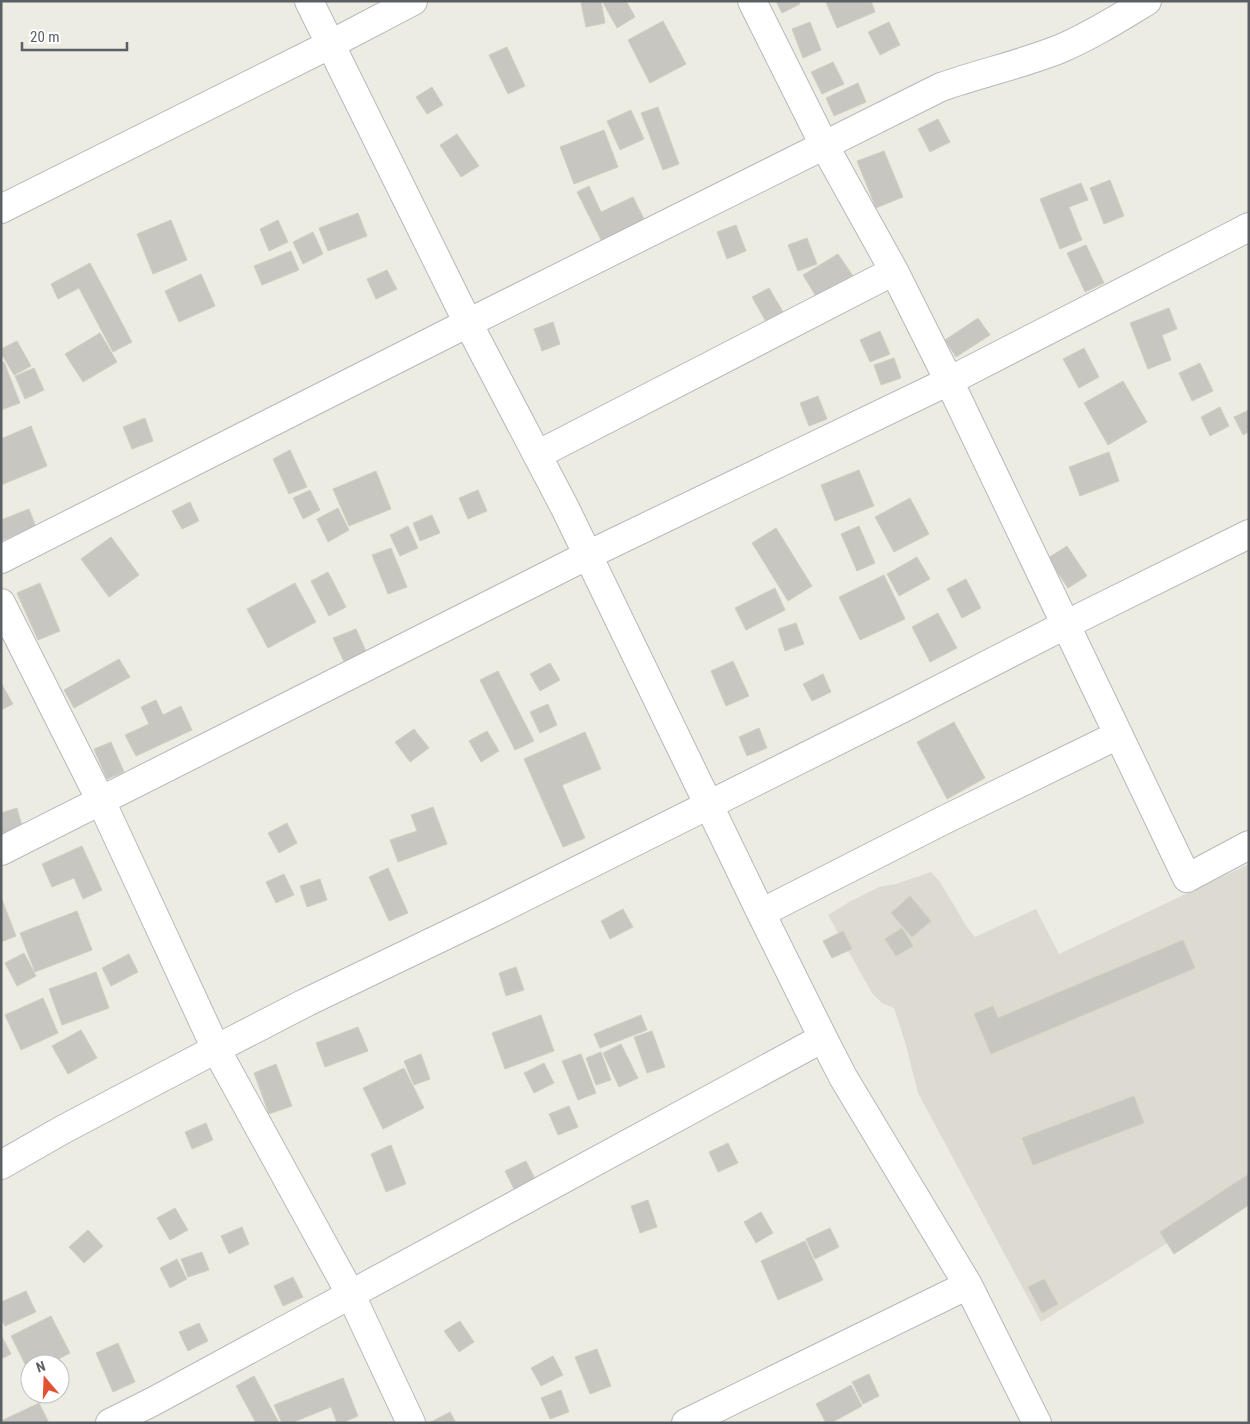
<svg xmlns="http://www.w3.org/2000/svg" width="1250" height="1424" font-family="'Roboto Condensed',sans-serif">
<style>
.education{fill:#dddbd1}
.building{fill:#c8c6c0;stroke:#d1cec1}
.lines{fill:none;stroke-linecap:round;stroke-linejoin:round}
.minor-casing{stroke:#b5b8bc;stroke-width:30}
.minor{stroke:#fff;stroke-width:28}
</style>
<rect width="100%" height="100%" fill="#edece3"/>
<!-- education -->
<path class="education" d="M 1249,864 L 1249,1199 L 1182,1234 L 1041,1322 L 918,1093 L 905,1042 L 894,1008 L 882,1003 L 872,993 L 828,915 L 851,901 L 879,887 L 896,884 L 931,872 L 940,882 L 967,927 L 975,937 L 1036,909 L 1059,954 Z"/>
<!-- building -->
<path class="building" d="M 591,1 L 601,1 L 605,23 L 586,27 L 581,3 Z
M 602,1 L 626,1 L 635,17 L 617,28 Z
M 776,1 L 799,1 L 800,4 L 782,13 Z
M 829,1 L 871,1 L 875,12 L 837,28 L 826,2 Z
M 663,21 L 686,64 L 650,83 L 628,40 Z
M 810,22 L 821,50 L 803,58 L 792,29 Z
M 889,22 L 900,45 L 880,55 L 868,32 Z
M 507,47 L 525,86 L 508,94 L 489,55 Z
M 833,62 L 844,84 L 822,94 L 811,72 Z
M 858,83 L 866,102 L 834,116 L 826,98 Z
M 432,87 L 443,105 L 427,114 L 416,97 Z
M 658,107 L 679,164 L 663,170 L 641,113 Z
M 631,110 L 644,139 L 620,150 L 607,121 Z
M 938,119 L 950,142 L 930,152 L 918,129 Z
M 604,130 L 618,167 L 574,184 L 560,147 Z
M 457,134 L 479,166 L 461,177 L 440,145 Z
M 884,151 L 903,197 L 876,208 L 857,161 Z
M 1110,180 L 1124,216 L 1104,224 L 1090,188 Z
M 1081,183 L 1088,200 L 1069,207 L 1082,240 L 1060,249 L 1040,199 Z
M 589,186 L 601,212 L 633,197 L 645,221 L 602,242 L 577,192 Z
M 358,213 L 367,236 L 328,251 L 319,228 Z
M 171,220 L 187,260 L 153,274 L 137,234 Z
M 278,220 L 288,242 L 269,251 L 260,229 Z
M 736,225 L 746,251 L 727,259 L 717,232 Z
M 313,232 L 323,254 L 303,264 L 293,242 Z
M 807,238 L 817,264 L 798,271 L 788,245 Z
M 1086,245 L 1104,283 L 1085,292 L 1067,253 Z
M 291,251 L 299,270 L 262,285 L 254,266 Z
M 838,254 L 853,276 L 817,298 L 803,275 Z
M 90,263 L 132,342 L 113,352 L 79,288 L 58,299 L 51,284 Z
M 387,270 L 397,289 L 376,299 L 367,279 Z
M 201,274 L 215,306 L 179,322 L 165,291 Z
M 769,288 L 786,317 L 769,327 L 752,297 Z
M 1169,308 L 1177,329 L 1162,335 L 1171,360 L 1148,369 L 1130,323 Z
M 978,318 L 990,335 L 956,357 L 945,340 Z
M 553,322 L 560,344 L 542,351 L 534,329 Z
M 880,331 L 890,354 L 870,362 L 860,340 Z
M 100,333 L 117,362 L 83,382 L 65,354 Z
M 17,341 L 31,366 L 14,375 L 1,353 L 1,349 Z
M 1084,348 L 1099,377 L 1079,388 L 1063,359 Z
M 894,358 L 901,378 L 881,385 L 874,365 Z
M 4,362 L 20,403 L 1,410 L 1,363 Z
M 1200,363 L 1213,391 L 1192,401 L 1179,373 Z
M 34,368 L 44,390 L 25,399 L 15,376 Z
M 1123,381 L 1147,422 L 1108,445 L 1084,403 Z
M 818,396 L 827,419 L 809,426 L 800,403 Z
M 1220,407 L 1229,426 L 1210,436 L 1201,417 Z
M 1249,410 L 1249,432 L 1243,435 L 1234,417 Z
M 145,418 L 153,441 L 132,449 L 123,427 Z
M 31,426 L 47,466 L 1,485 L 1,439 Z
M 290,450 L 307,487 L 289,494 L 273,459 Z
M 1109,452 L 1119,481 L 1080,496 L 1069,467 Z
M 859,470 L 874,506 L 835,521 L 821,485 Z
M 376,471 L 391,509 L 349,526 L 333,489 Z
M 310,490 L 320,510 L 303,519 L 293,498 Z
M 478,490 L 487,511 L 468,519 L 459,498 Z
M 910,498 L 929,534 L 894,552 L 875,517 Z
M 190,502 L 199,521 L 182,529 L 172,511 Z
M 338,508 L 349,530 L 328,542 L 317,519 Z
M 29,509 L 36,527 L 1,541 L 1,520 Z
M 432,515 L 440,533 L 420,541 L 413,523 Z
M 408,526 L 418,548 L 400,556 L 390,535 Z
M 859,526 L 875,563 L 857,571 L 841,534 Z
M 776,528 L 812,586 L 788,601 L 752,543 Z
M 111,537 L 139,575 L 109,597 L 81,559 Z
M 1067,546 L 1087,576 L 1068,588 L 1048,558 Z
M 391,548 L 407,587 L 388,594 L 372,555 Z
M 917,557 L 930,579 L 899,596 L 887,574 Z
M 328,572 L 346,607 L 329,616 L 311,581 Z
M 884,575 L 905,619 L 860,640 L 839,597 Z
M 966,579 L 981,608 L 962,618 L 947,589 Z
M 40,583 L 60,631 L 38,640 L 17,593 Z
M 295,583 L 316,622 L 268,648 L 247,609 Z
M 775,588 L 785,610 L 746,630 L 735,608 Z
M 938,613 L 957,648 L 930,662 L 912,627 Z
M 796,623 L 804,644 L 785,651 L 778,629 Z
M 356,629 L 369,658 L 347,668 L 333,638 Z
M 119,659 L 130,677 L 74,708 L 64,690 Z
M 733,661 L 749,696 L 726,706 L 711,671 Z
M 550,663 L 560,680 L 540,691 L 530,674 Z
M 498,671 L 534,741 L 515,750 L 480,680 Z
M 823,674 L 831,692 L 812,701 L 803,684 Z
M 1,683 L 13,704 L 1,710 Z
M 156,700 L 163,715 L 181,706 L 192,730 L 136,756 L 125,735 L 149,724 L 141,707 Z
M 548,704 L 557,725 L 540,733 L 530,712 Z
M 954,722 L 985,778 L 947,799 L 917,742 Z
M 759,728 L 767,748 L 747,756 L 739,737 Z
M 414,729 L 429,748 L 410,762 L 395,742 Z
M 487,731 L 499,751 L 481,762 L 469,741 Z
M 585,732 L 601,769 L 562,785 L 585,838 L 563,847 L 524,759 Z
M 111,742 L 124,772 L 107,779 L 94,749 Z
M 433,807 L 447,844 L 398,862 L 390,840 L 417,831 L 411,815 Z
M 17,808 L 23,829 L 1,835 L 1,813 Z
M 287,823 L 297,843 L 279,853 L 268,833 Z
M 82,846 L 102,890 L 83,899 L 74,878 L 52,887 L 42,864 Z
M 388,868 L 408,913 L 389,921 L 369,877 Z
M 284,874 L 294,895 L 276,903 L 266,882 Z
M 320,879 L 327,900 L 307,907 L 300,886 Z
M 910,896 L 931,921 L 912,937 L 891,913 Z
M 1,897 L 16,936 L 1,942 Z
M 623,909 L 633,927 L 610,939 L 601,921 Z
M 77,911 L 92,950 L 35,972 L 20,933 Z
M 902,928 L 913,946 L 896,956 L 885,939 Z
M 843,931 L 852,949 L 832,958 L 823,941 Z
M 1183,940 L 1195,968 L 991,1054 L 974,1014 L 993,1006 L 998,1018 Z
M 24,953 L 36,976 L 17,986 L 5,963 Z
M 129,954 L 138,972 L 111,986 L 102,968 Z
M 516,967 L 524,990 L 506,996 L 499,973 Z
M 96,972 L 109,1008 L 62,1025 L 49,989 Z
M 43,998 L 58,1033 L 21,1050 L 5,1015 Z
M 541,1015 L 554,1051 L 505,1069 L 492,1033 Z
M 641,1015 L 647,1030 L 600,1048 L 594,1034 Z
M 358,1027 L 368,1051 L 325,1067 L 316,1043 Z
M 81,1030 L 97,1058 L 68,1074 L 52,1046 Z
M 652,1031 L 665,1067 L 647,1073 L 634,1037 Z
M 621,1044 L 638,1078 L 619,1087 L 603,1053 Z
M 601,1052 L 611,1080 L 596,1085 L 586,1058 Z
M 421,1054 L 430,1079 L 414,1085 L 404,1061 Z
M 581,1054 L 596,1093 L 578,1100 L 562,1061 Z
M 544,1063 L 554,1083 L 534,1093 L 524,1073 Z
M 276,1064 L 292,1106 L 269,1114 L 254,1073 Z
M 404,1068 L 424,1108 L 383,1129 L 363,1088 Z
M 1134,1096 L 1144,1123 L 1033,1165 L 1022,1138 Z
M 569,1106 L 578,1127 L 558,1135 L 549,1114 Z
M 206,1123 L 213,1140 L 192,1149 L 185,1132 Z
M 728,1143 L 738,1163 L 718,1172 L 709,1152 Z
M 391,1145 L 406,1184 L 386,1192 L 371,1154 Z
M 526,1161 L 536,1181 L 515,1191 L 505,1171 Z
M 1249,1174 L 1249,1205 L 1174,1254 L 1160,1232 Z
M 648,1200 L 657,1227 L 640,1233 L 631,1206 Z
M 175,1208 L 188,1230 L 170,1240 L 157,1218 Z
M 761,1212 L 773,1233 L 756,1243 L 744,1222 Z
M 242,1227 L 249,1244 L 229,1254 L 221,1236 Z
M 830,1228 L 839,1247 L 815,1259 L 806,1239 Z
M 88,1230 L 103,1246 L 84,1263 L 69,1247 Z
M 805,1241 L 823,1280 L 778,1300 L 761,1261 Z
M 202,1252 L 209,1270 L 188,1277 L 181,1259 Z
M 177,1259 L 187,1279 L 170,1288 L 160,1268 Z
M 293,1277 L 303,1297 L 283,1306 L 274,1286 Z
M 1044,1279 L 1058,1304 L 1042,1313 L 1028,1287 Z
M 26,1291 L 36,1312 L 5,1326 L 1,1318 L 1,1302 Z
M 51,1316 L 70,1353 L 49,1364 L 30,1364 L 30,1374 L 11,1336 Z
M 460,1321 L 474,1342 L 459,1352 L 444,1331 Z
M 199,1323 L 208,1341 L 188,1351 L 179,1332 Z
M 1,1335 L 11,1354 L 1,1359 Z
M 118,1343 L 135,1382 L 113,1392 L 96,1353 Z
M 597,1349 L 611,1386 L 590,1394 L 575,1357 Z
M 553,1356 L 563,1375 L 541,1386 L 531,1368 Z
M 869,1374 L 879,1396 L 863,1404 L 852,1382 Z
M 254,1376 L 279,1423 L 256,1423 L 236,1386 Z
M 343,1378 L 358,1416 L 342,1423 L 337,1423 L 331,1407 L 291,1423 L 282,1423 L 274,1405 Z
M 851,1385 L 862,1406 L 831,1423 L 826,1423 L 816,1404 Z
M 561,1390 L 569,1412 L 550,1419 L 541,1398 Z
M 39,1403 L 49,1423 L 2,1423 L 1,1421 Z
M 450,1412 L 456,1423 L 429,1423 Z"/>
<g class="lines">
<!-- minor casing -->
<g class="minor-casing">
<path id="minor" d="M 309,1 L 468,323 L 565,508 L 761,913 L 823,1038 L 843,1077 L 968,1285 L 1037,1423
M 752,1 L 824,145 L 894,271 L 949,381 L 1187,878 L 1249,845
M 1,209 L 331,44 L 413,1
M 537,455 L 894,271
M 1,559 L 468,323 L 941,87 C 981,73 1023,64 1062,48 C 1092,35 1119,18 1147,1
M 1,603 L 101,801 L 216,1049 L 350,1293 L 411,1423
M 1,851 L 588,555 L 949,381 L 1249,227
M 761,913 L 944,820 L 1118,735
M 1,1165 L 64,1129 L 216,1049 L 307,1002 L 488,915 L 901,709 L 1067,624 L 1249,534
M 110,1423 L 154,1401 L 823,1038
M 686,1423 L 968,1285"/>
</g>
<!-- minor -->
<use href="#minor" class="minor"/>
</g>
<!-- border -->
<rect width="1250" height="1424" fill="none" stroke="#5b5e63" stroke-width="5"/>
<!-- north arrow -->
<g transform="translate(45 1379) rotate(341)"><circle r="24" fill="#ffffff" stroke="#bdbfc1"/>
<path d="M0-4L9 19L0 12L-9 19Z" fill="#e25134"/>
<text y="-8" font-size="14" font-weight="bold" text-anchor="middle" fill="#5b5e63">N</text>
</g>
<!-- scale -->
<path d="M22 42v8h105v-8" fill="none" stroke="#5b5e63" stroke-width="2.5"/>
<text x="30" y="42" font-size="15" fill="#5b5e63" stroke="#ffffff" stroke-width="4" paint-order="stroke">20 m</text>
</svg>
